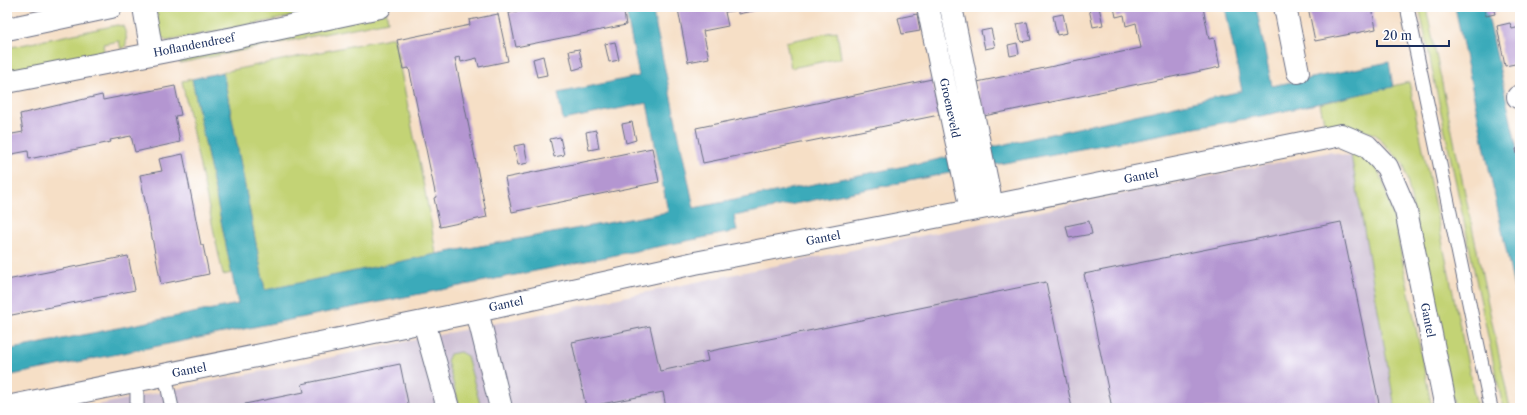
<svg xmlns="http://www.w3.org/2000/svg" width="1527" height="415" font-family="'Libre Caslon Text',serif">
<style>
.industrial{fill:#ccbed3}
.green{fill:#c3d375;stroke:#6f816a}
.water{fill:#3baaba;stroke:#2b6c8c}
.building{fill:#b496d1}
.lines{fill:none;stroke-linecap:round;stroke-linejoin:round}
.lane-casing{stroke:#686d82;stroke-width:15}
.street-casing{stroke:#686d82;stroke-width:24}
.lane{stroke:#fff;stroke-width:13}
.street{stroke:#fff;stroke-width:22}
.labels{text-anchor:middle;stroke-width:3.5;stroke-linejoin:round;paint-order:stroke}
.street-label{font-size:11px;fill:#1b2f5e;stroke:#fff}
</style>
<rect width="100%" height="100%" fill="#fff"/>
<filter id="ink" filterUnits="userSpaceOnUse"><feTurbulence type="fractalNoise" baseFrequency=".025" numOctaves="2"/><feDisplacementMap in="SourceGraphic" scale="8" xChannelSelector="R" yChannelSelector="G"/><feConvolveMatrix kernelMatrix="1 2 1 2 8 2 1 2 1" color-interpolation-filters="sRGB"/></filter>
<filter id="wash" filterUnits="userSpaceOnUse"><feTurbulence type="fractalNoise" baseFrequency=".012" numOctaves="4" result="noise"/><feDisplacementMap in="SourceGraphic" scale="16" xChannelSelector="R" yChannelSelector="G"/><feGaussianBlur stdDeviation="0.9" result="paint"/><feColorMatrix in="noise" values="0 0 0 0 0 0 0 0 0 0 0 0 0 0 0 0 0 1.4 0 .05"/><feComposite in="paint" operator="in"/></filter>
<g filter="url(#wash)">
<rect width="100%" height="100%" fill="#f6dfc6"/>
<!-- industrial -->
<path class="industrial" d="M 1329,152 L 1352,157 L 1422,408 L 83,408 Z"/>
<!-- green -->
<path class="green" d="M 163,7 L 341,7 L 167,41 C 154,34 157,27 156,13 Z
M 1419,7 L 1426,7 L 1510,408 L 1503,408 Z
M 386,10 L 388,21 L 180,63 L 178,53 Z
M 117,25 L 123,26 C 126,33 128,40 125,47 L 121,49 L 119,41 L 103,44 L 104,52 L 7,72 L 7,48 Z
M 837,31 L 841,58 L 791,68 L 786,42 Z
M 394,37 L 431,222 L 436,254 L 265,291 L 223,72 Z
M 192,79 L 232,273 L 223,275 L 182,81 Z
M 1409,82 L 1477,408 L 1455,408 L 1404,165 L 1375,134 L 1342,124 L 1325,126 L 1320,104 Z
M 1350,149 L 1371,157 L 1383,181 L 1395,223 L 1432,408 L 1395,408 Z
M 460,352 L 467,356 L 481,408 L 460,408 L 447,361 L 450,354 Z"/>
<!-- water -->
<path class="water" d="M 625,7 L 652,7 L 694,208 L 935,160 L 1242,91 L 1225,7 L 1256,7 L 1272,86 L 1389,62 L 1393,87 L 1266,115 L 939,175 L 734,216 L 737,231 L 7,376 L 7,350 L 238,304 L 192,79 L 223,72 L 265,290 L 436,254 L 668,212 L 647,103 L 563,120 L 558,93 L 639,76 Z
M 1455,7 L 1486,7 L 1520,162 L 1520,316 Z"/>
<g id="blocks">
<!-- building -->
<path class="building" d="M 541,7 L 623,7 L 626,25 L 516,47 L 509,13 Z
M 671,7 L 767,7 L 767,8 L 738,14 L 738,10 L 725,12 L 728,26 L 703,31 L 709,58 L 688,62 L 678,9 L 671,11 Z
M 1099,7 L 1103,25 L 1093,27 L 1089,9 Z
M 1114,7 L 1203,7 L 1209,39 L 1214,38 L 1220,67 L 984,116 L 977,82 L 1141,48 L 1136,23 L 1126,26 L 1124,15 L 1116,17 Z
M 1308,7 L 1372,7 L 1376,29 L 1315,41 Z
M 1484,7 L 1493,7 L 1495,14 L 1486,16 Z
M 498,14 L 508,61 L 479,67 L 477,58 L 461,62 L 460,57 L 455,58 L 487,217 L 440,227 L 434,198 L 436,197 L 409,68 L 403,69 L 397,40 L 470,25 L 469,20 Z
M 917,14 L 920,31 L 902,34 L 898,18 Z
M 1063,14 L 1067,33 L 1057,35 L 1053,16 Z
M 1027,22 L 1031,40 L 1021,42 L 1017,24 Z
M 1510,23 L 1512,29 L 1520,27 L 1520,63 L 1505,66 L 1497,26 Z
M 991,29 L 995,47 L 985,49 L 981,31 Z
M 615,42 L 619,60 L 609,62 L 605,44 Z
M 1017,43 L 1019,54 L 1010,56 L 1008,45 Z
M 579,49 L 583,67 L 573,70 L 569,51 Z
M 543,56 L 547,75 L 537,77 L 533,59 Z
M 932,79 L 939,115 L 703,163 L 696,128 Z
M 175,86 L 181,115 L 175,116 L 180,142 L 135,152 L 131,136 L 110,140 L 111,142 L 29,159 L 28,151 L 7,155 L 7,135 L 23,132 L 20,114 L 102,95 L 103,100 Z
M 632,122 L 636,140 L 626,143 L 622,124 Z
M 596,130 L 599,148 L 589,150 L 586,132 Z
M 560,137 L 564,155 L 554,157 L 550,139 Z
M 524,144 L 528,163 L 518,165 L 514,146 Z
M 652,148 L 659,182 L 512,212 L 505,178 Z
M 1520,148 L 1520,158 L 1518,159 L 1516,149 Z
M 183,154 L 201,245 L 203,245 L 209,274 L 161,284 L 140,175 L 162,171 L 159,159 Z
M 1089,221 L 1092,234 L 1069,238 L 1066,226 Z
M 1341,222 L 1380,408 L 1112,408 L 1084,274 Z
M 128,256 L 135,290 L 7,316 L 7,280 Z
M 1046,282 L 1072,408 L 666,408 L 663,392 L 586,407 L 572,342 L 650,326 L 660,371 L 708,361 L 706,352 Z
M 400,364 L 409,408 L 246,408 L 245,404 L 304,392 L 302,384 Z"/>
</g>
</g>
<g filter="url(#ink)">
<use href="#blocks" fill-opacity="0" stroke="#686d82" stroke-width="1"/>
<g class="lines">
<!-- lane casing -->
<g class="lane-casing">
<path id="lane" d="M 1407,7 L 1491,408
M 165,375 L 172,408
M 137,408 L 137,381"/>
</g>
<!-- street casing -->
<g class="street-casing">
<path id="street" d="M 144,7 L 152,53
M 928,7 L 971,210
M 951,7 L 992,206
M 1285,7 L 1298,72
M 7,29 L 111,7
M 7,82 L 234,38 L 380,7
M 1518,97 L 1520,97
M 477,311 L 501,408
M 424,322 L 448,408
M 7,407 L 477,311 L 695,263 L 992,206 L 1341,135 L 1367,146 L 1387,167 L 1406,211 L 1446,408"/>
</g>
<!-- lane -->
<use href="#lane" class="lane"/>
<!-- street -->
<use href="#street" class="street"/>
</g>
</g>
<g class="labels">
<!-- street labels -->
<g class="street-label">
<text transform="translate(194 45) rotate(-11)" y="4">Hoflandendreef</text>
<text transform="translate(950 108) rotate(78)" y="4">Groeneveld</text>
<text transform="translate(1141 176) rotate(-11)" y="4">Gantel</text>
<text transform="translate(823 238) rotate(-11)" y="4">Gantel</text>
<text transform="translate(506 304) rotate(-12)" y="4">Gantel</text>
<text transform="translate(1428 320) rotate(79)" y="4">Gantel</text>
<text transform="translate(189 370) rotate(-11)" y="4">Gantel</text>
</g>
</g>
<!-- margin -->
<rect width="1527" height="415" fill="none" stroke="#fff" stroke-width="24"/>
<!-- scale -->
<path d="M1377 40v6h72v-6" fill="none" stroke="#1b2f5e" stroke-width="2"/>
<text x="1383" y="40" font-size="12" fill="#1b2f5e" stroke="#ffffff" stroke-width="3" paint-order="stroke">20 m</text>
</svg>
